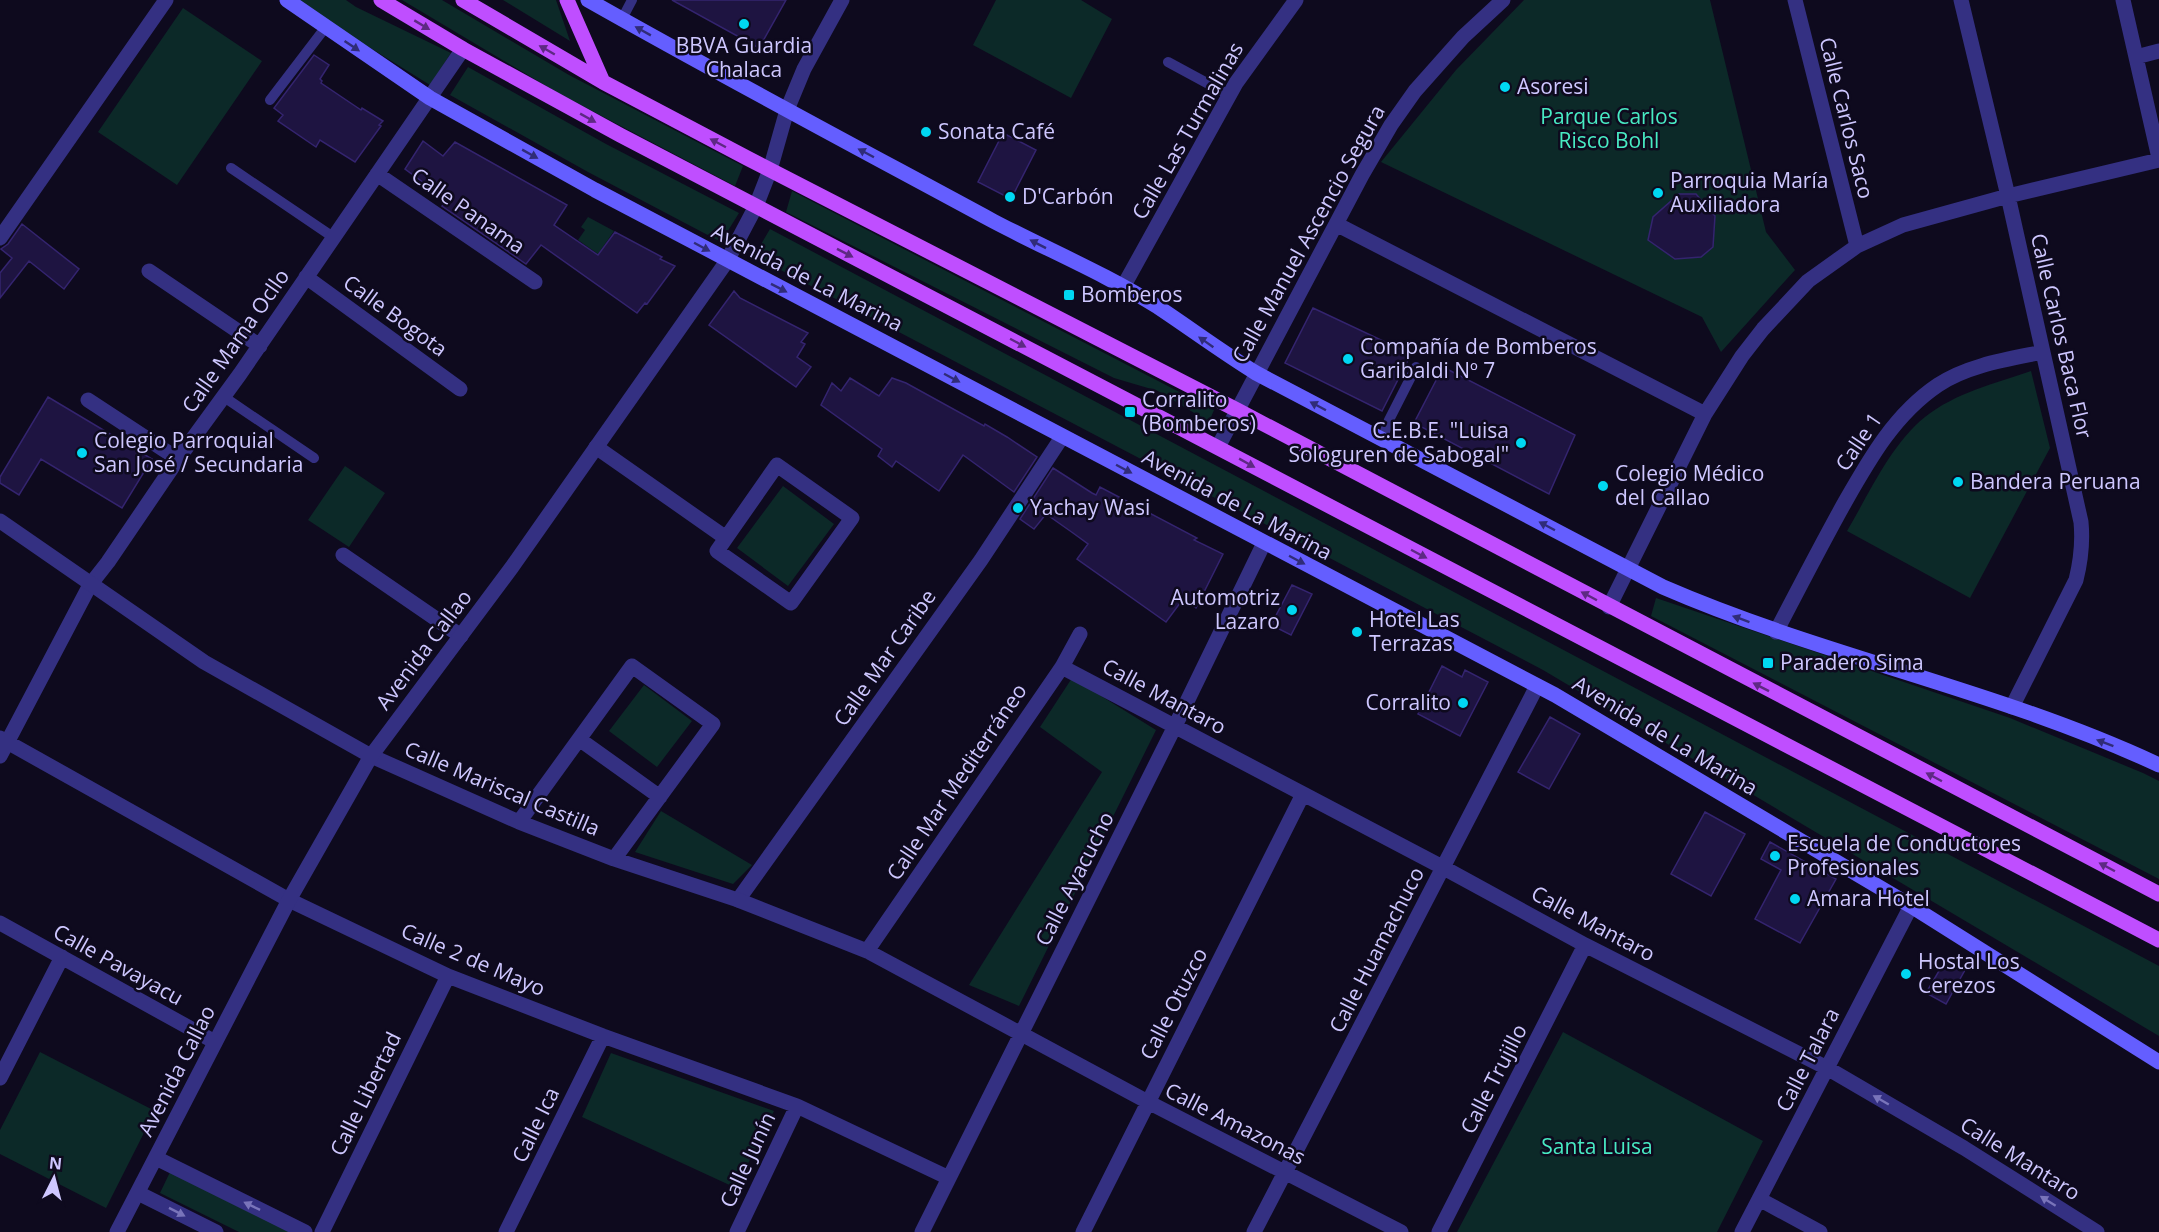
<svg xmlns="http://www.w3.org/2000/svg" width="2159" height="1232" font-family="'Open Sans',sans-serif">
<style>
.green{fill:#0c2928}
.building{fill:#1e1441;stroke:#34246f;stroke-width:1.5}
.lines{fill:none;stroke-linecap:round;stroke-linejoin:round}
.service{stroke:#343082;stroke-width:10}
.pedestrian{stroke:#343082;stroke-width:15}
.minor{stroke:#343082;stroke-width:15}
.tertiary{stroke:#343082;stroke-width:15}
.secondary{stroke:#645eff;stroke-width:15}
.primary{stroke:#bf4eff;stroke-width:15}
.oneway{fill:#5e2983}
.oneway2{fill:#302c78}
.oneway3{fill:#7974ba}
.poi-dot{fill:#00d7f2;stroke:#0e0a1e;stroke-width:2}
.labels{text-anchor:middle;stroke-width:5;stroke-linejoin:round;paint-order:stroke}
.poi-label{font-size:21px;fill:#cec7ff;stroke:#0e0a1e;text-anchor:start}
.park-label{font-size:21px;fill:#48eac3;stroke:#0e0a1e}
.street-label{font-size:21px;fill:#cec7ff;stroke:#0e0a1e}
</style>
<rect width="100%" height="100%" fill="#0e0a1e"/>
<!-- green -->
<path class="green" d="M 299,0 L 346,0 L 356,7 L 451,53 L 430,85 L 327,21 Z
M 402,0 L 442,0 L 569,75 L 743,166 L 735,186 L 558,93 Z
M 503,0 L 556,0 L 570,41 Z
M 996,0 L 1081,0 L 1112,19 L 1071,98 L 973,45 Z
M 1524,0 L 1710,0 L 1766,232 L 1795,270 L 1721,352 L 1702,317 L 1381,162 L 1456,70 Z
M 183,8 L 262,61 L 177,185 L 98,132 Z
M 468,67 L 606,144 L 739,213 L 721,242 L 588,172 L 450,95 Z
M 792,191 L 1214,410 L 1209,422 L 1158,391 L 1114,378 L 786,212 Z
M 588,217 L 614,231 L 598,254 L 578,240 L 585,230 L 581,227 Z
M 770,229 L 2159,966 L 2159,1036 L 1543,670 L 754,256 Z
M 2031,371 L 2050,448 L 1970,598 L 1847,531 C 1869,494 1891,444 1925,417 C 1955,393 1996,383 2031,371 Z
M 345,466 L 385,493 L 349,547 L 308,520 Z
M 783,486 L 834,524 L 788,586 L 737,548 Z
M 1656,598 L 2010,718 L 2143,773 L 2159,781 L 2159,879 L 1651,616 Z
M 1072,678 L 1156,730 L 1019,1006 L 969,985 L 1102,772 L 1040,727 Z
M 644,685 L 692,721 L 657,767 L 609,731 Z
M 661,811 L 752,865 L 733,884 L 635,852 Z
M 1563,1032 L 1763,1141 L 1717,1232 L 1457,1232 Z
M 40,1052 L 155,1111 L 106,1208 L 0,1154 L 0,1130 Z
M 611,1053 L 774,1111 L 736,1188 L 582,1117 Z
M 171,1170 L 296,1232 L 239,1232 L 160,1193 Z"/>
<!-- building -->
<path class="building" d="M 672,0 L 786,0 L 759,48 Z
M 314,55 L 329,65 L 320,79 L 322,81 L 321,83 L 361,110 L 362,108 L 383,121 L 379,125 L 381,126 L 355,162 L 320,140 L 316,147 L 278,121 L 283,115 L 274,108 Z
M 1003,133 L 1036,150 L 1011,199 L 978,182 Z
M 423,141 L 443,156 L 455,142 L 567,205 L 554,225 L 598,255 L 615,232 L 662,257 L 660,259 L 675,266 L 647,304 L 645,303 L 637,313 L 541,245 L 526,264 L 442,206 L 447,200 L 405,169 Z
M 1679,194 L 1696,194 L 1715,216 L 1713,247 L 1701,257 L 1675,259 L 1648,240 L 1653,217 Z
M 22,224 L 79,269 L 64,289 L 29,261 L 0,298 L 0,273 L 12,258 L 1,249 L 8,244 Z
M 734,291 L 740,298 L 808,333 L 801,342 L 805,344 L 797,357 L 811,367 L 796,387 L 709,325 Z
M 1313,308 L 1411,354 L 1382,411 L 1285,363 Z
M 1443,367 L 1575,435 L 1549,494 L 1414,423 Z
M 850,378 L 879,396 L 892,378 L 906,383 L 984,426 L 985,424 L 1007,437 L 1037,457 L 1014,492 L 963,455 L 939,491 L 896,461 L 892,467 L 878,456 L 882,449 L 821,405 L 832,383 L 841,391 Z
M 48,397 L 152,459 L 122,508 L 41,459 L 19,495 L 0,483 L 0,477 Z
M 1053,468 L 1092,493 L 1096,495 L 1100,487 L 1197,538 L 1194,540 L 1223,554 L 1196,608 L 1183,599 L 1166,622 L 1077,559 L 1088,544 L 1073,533 L 1046,514 L 1034,529 L 1020,519 Z
M 1292,585 L 1312,594 L 1291,635 L 1271,625 Z
M 1442,666 L 1462,677 L 1465,670 L 1488,682 L 1460,736 L 1418,714 Z
M 1550,717 L 1580,734 L 1549,789 L 1518,772 Z
M 1705,812 L 1745,834 L 1711,896 L 1671,874 Z
M 1770,842 L 1836,879 L 1800,943 L 1755,919 L 1781,870 L 1761,859 Z
M 1946,959 L 1965,970 L 1946,1004 L 1926,993 Z"/>
<g class="lines">
<!-- service -->
<path class="service" d="M 622,19 L 632,0
M 1168,62 L 1229,95
M 270,100 L 325,28
M 231,168 L 333,237
M 224,397 L 314,458
M 1382,440 L 1389,420 L 1416,367"/>
<!-- pedestrian -->
<path class="pedestrian" d="M 343,555 L 461,636
M 738,900 L 981,560 L 1062,437"/>
<!-- minor -->
<path class="minor" d="M 1795,0 L 1857,246
M 1961,0 L 2008,196 L 2081,522 C 2083,543 2081,560 2076,580 L 2012,707
M 2123,0 L 2159,158
M 2136,57 L 2159,51
M 787,110 L 804,69 L 842,0
M 377,174 L 535,282
M 1336,224 L 1705,414
M 0,238 L 166,0
M 149,271 L 260,346
M 306,277 L 460,389
M 1123,287 L 1236,83 L 1296,0
M 88,400 L 178,459
M 596,447 L 726,538 L 717,551 L 791,603 L 852,518 L 777,465 L 726,538
M 1218,447 L 1362,175 L 1391,125 L 1415,91 L 1463,37 L 1503,0
M 1609,607 L 1705,414 L 1742,356 L 1763,329 L 1808,281 L 1857,246 L 1903,225 L 2008,196 L 2159,160
M 1776,632 C 1799,588 1821,545 1845,502 C 1870,458 1895,414 1938,385 C 1968,365 2009,359 2043,352
M 1062,667 L 1444,868 L 1585,945 L 1827,1068 L 1964,1148 L 2097,1232
M 0,738 L 289,900 L 448,976 L 603,1036 L 797,1106 L 949,1178
M 579,739 L 660,797
M 0,756 L 90,585 L 108,562 L 178,459 L 240,374 L 463,49
M 371,756 L 519,822 L 614,859 L 738,900 L 867,951 L 1148,1102 L 1401,1232
M 519,822 L 632,666 L 713,724 L 614,859
M 0,923 L 215,1042
M 867,951 L 1062,667 L 1080,634
M 0,1078 L 62,957
M 1759,1199 L 1820,1232
M 322,1232 L 448,976
M 506,1232 L 603,1036
M 737,1232 L 797,1106
M 922,1232 L 1179,718 L 1264,543
M 1083,1232 L 1303,794
M 1254,1232 L 1537,686
M 1439,1232 L 1585,945
M 1742,1232 L 1911,906"/>
<!-- tertiary -->
<path class="tertiary" d="M 0,521 L 204,662 L 371,756
M 156,1158 L 305,1232
M 138,1193 L 216,1232
M 117,1232 L 289,900 L 371,756 L 512,567 L 727,261 L 756,206 L 770,170 L 787,110"/>
<!-- secondary -->
<path class="secondary" d="M 287,0 L 430,98 L 595,190 L 1555,695 L 1911,906 L 2159,1062
M 588,0 C 722,76 858,148 993,221 C 1048,250 1106,274 1158,307 C 1191,329 1222,352 1256,373 L 1663,587 C 1824,657 1999,690 2159,765"/>
<!-- primary -->
<path class="primary" d="M 381,0 L 463,49 L 620,135 L 2159,940
M 463,0 L 603,82 L 747,158 L 1237,410 L 2159,894
M 567,0 L 603,82"/>
</g>
<!-- one-way arrows -->
<defs><path id="oneway-solid" d="M-6-.8H1V-3.2L6.5 0L1 3.2V.8H-6Z" transform="scale(1.5)"/></defs>
<g class="oneway">
<use href="#oneway-solid" transform="translate(422 25) rotate(31)"/>
<use href="#oneway-solid" transform="translate(547 50) rotate(-150)"/>
<use href="#oneway-solid" transform="translate(588 118) rotate(29)"/>
<use href="#oneway-solid" transform="translate(718 143) rotate(-152)"/>
<use href="#oneway-solid" transform="translate(845 253) rotate(27)"/>
<use href="#oneway-solid" transform="translate(1018 343) rotate(28)"/>
<use href="#oneway-solid" transform="translate(1247 463) rotate(29)"/>
<use href="#oneway-solid" transform="translate(1419 554) rotate(28)"/>
<use href="#oneway-solid" transform="translate(1589 596) rotate(-152)"/>
<use href="#oneway-solid" transform="translate(1761 687) rotate(-153)"/>
<use href="#oneway-solid" transform="translate(1934 777) rotate(-152)"/>
<use href="#oneway-solid" transform="translate(2107 867) rotate(-152)"/>
</g>
<g class="oneway2">
<use href="#oneway-solid" transform="translate(643 31) rotate(-151)"/>
<use href="#oneway-solid" transform="translate(352 46) rotate(34)"/>
<use href="#oneway-solid" transform="translate(866 153) rotate(-152)"/>
<use href="#oneway-solid" transform="translate(530 154) rotate(29)"/>
<use href="#oneway-solid" transform="translate(1038 244) rotate(-153)"/>
<use href="#oneway-solid" transform="translate(702 247) rotate(28)"/>
<use href="#oneway-solid" transform="translate(779 288) rotate(27)"/>
<use href="#oneway-solid" transform="translate(1206 342) rotate(-145)"/>
<use href="#oneway-solid" transform="translate(952 378) rotate(28)"/>
<use href="#oneway-solid" transform="translate(1318 406) rotate(-152)"/>
<use href="#oneway-solid" transform="translate(1124 469) rotate(28)"/>
<use href="#oneway-solid" transform="translate(1547 526) rotate(-152)"/>
<use href="#oneway-solid" transform="translate(1297 560) rotate(28)"/>
<use href="#oneway-solid" transform="translate(1741 619) rotate(-160)"/>
<use href="#oneway-solid" transform="translate(2105 743) rotate(-159)"/>
</g>
<g class="oneway3">
<use href="#oneway-solid" transform="translate(1881 1100) rotate(-150)"/>
<use href="#oneway-solid" transform="translate(2048 1201) rotate(-148)"/>
<use href="#oneway-solid" transform="translate(252 1206) rotate(-154)"/>
<use href="#oneway-solid" transform="translate(177 1212) rotate(27)"/>
</g>
<!-- markers -->
<g class="poi-dot">
<circle cx="744" cy="24" r="6"/>
<circle cx="1505" cy="87" r="6"/>
<circle cx="926" cy="132" r="6"/>
<circle cx="1658" cy="193" r="6"/>
<circle cx="1010" cy="197" r="6"/>
<rect x="1063" y="289" width="12" height="12" rx="3"/>
<circle cx="1348" cy="359" r="6"/>
<rect x="1124" y="406" width="12" height="12" rx="3"/>
<circle cx="1521" cy="443" r="6"/>
<circle cx="82" cy="453" r="6"/>
<circle cx="1958" cy="482" r="6"/>
<circle cx="1603" cy="486" r="6"/>
<circle cx="1018" cy="508" r="6"/>
<circle cx="1292" cy="610" r="6"/>
<circle cx="1357" cy="632" r="6"/>
<rect x="1762" y="657" width="12" height="12" rx="3"/>
<circle cx="1463" cy="703" r="6"/>
<circle cx="1775" cy="856" r="6"/>
<circle cx="1795" cy="899" r="6"/>
<circle cx="1906" cy="974" r="6"/>
</g>
<g class="labels">
<!-- poi labels -->
<g class="poi-label">
<text x="744" y="53" text-anchor="middle">BBVA Guardia<tspan x="744" dy="24">Chalaca</tspan></text>
<text x="1517" y="94">Asoresi</text>
<text x="938" y="139">Sonata Café</text>
<text x="1670" y="188">Parroquia María<tspan x="1670" dy="24">Auxiliadora</tspan></text>
<text x="1022" y="204">D'Carbón</text>
<text x="1081" y="302">Bomberos</text>
<text x="1360" y="354">Compañía de Bomberos<tspan x="1360" dy="24">Garibaldi Nº 7</tspan></text>
<text x="1142" y="407">Corralito<tspan x="1142" dy="24">(Bomberos)</tspan></text>
<text x="1509" y="438" text-anchor="end">C.E.B.E. "Luisa<tspan x="1509" dy="24">Sologuren de Sabogal"</tspan></text>
<text x="94" y="448">Colegio Parroquial<tspan x="94" dy="24">San José / Secundaria</tspan></text>
<text x="1615" y="481">Colegio Médico<tspan x="1615" dy="24">del Callao</tspan></text>
<text x="1970" y="489">Bandera Peruana</text>
<text x="1030" y="515">Yachay Wasi</text>
<text x="1280" y="605" text-anchor="end">Automotriz<tspan x="1280" dy="24">Lazaro</tspan></text>
<text x="1369" y="627">Hotel Las<tspan x="1369" dy="24">Terrazas</tspan></text>
<text x="1780" y="670">Paradero Sima</text>
<text x="1451" y="710" text-anchor="end">Corralito</text>
<text x="1787" y="851">Escuela de Conductores<tspan x="1787" dy="24">Profesionales</tspan></text>
<text x="1807" y="906">Amara Hotel</text>
<text x="1918" y="969">Hostal Los<tspan x="1918" dy="24">Cerezos</tspan></text>
</g>
<!-- park labels -->
<g class="park-label">
<text x="1609" y="124">Parque Carlos<tspan x="1609" dy="24">Risco Bohl</tspan></text>
<text x="1597" y="1154">Santa Luisa</text>
</g>
<!-- street labels -->
<g class="street-label">
<text transform="translate(1846 118) rotate(76)" y="7">Calle Carlos Saco</text>
<text transform="translate(1188 131) rotate(-60)" y="7">Calle Las Turmalinas</text>
<text transform="translate(468 211) rotate(35)" y="7">Calle Panama</text>
<text transform="translate(1309 234) rotate(-61)" y="7">Calle Manuel Ascencio Segura</text>
<text transform="translate(807 278) rotate(27)" y="7">Avenida de La Marina</text>
<text transform="translate(395 316) rotate(36)" y="7">Calle Bogota</text>
<text transform="translate(2061 336) rotate(77)" y="7">Calle Carlos Baca Flor</text>
<text transform="translate(236 341) rotate(-55)" y="7">Calle Mama Ocllo</text>
<text transform="translate(1859 442) rotate(-56)" y="7">Calle 1</text>
<text transform="translate(1237 505) rotate(28)" y="7">Avenida de La Marina</text>
<text transform="translate(424 650) rotate(-53)" y="7">Avenida Callao</text>
<text transform="translate(885 658) rotate(-55)" y="7">Calle Mar Caribe</text>
<text transform="translate(1164 697) rotate(28)" y="7">Calle Mantaro</text>
<text transform="translate(1665 736) rotate(31)" y="7">Avenida de La Marina</text>
<text transform="translate(957 782) rotate(-56)" y="7">Calle Mar Mediterráneo</text>
<text transform="translate(502 789) rotate(23)" y="7">Calle Mariscal Castilla</text>
<text transform="translate(1075 879) rotate(-63)" y="7">Calle Ayacucho</text>
<text transform="translate(1593 924) rotate(28)" y="7">Calle Mantaro</text>
<text transform="translate(1377 950) rotate(-63)" y="7">Calle Huamachuco</text>
<text transform="translate(473 960) rotate(23)" y="7">Calle 2 de Mayo</text>
<text transform="translate(118 965) rotate(29)" y="7">Calle Pavayacu</text>
<text transform="translate(1174 1004) rotate(-63)" y="7">Calle Otuzco</text>
<text transform="translate(1808 1060) rotate(-63)" y="7">Calle Talara</text>
<text transform="translate(177 1071) rotate(-63)" y="7">Avenida Callao</text>
<text transform="translate(1494 1079) rotate(-63)" y="7">Calle Trujillo</text>
<text transform="translate(366 1094) rotate(-64)" y="7">Calle Libertad</text>
<text transform="translate(1235 1124) rotate(27)" y="7">Calle Amazonas</text>
<text transform="translate(536 1125) rotate(-64)" y="7">Calle Ica</text>
<text transform="translate(2020 1159) rotate(32)" y="7">Calle Mantaro</text>
<text transform="translate(748 1160) rotate(-65)" y="7">Calle Junín</text>
</g>
</g>
<!-- north arrow -->
<g transform="translate(54 1178) rotate(6)" stroke="#0e0a1e" stroke-width="4.5" paint-order="stroke">
<path d="M0-4.5L10 22L0 15L-10 22Z" fill="#cec7ff"/>
<text y="-9" font-size="16" font-weight="bold" text-anchor="middle" fill="#cec7ff">N</text>
</g>
</svg>
